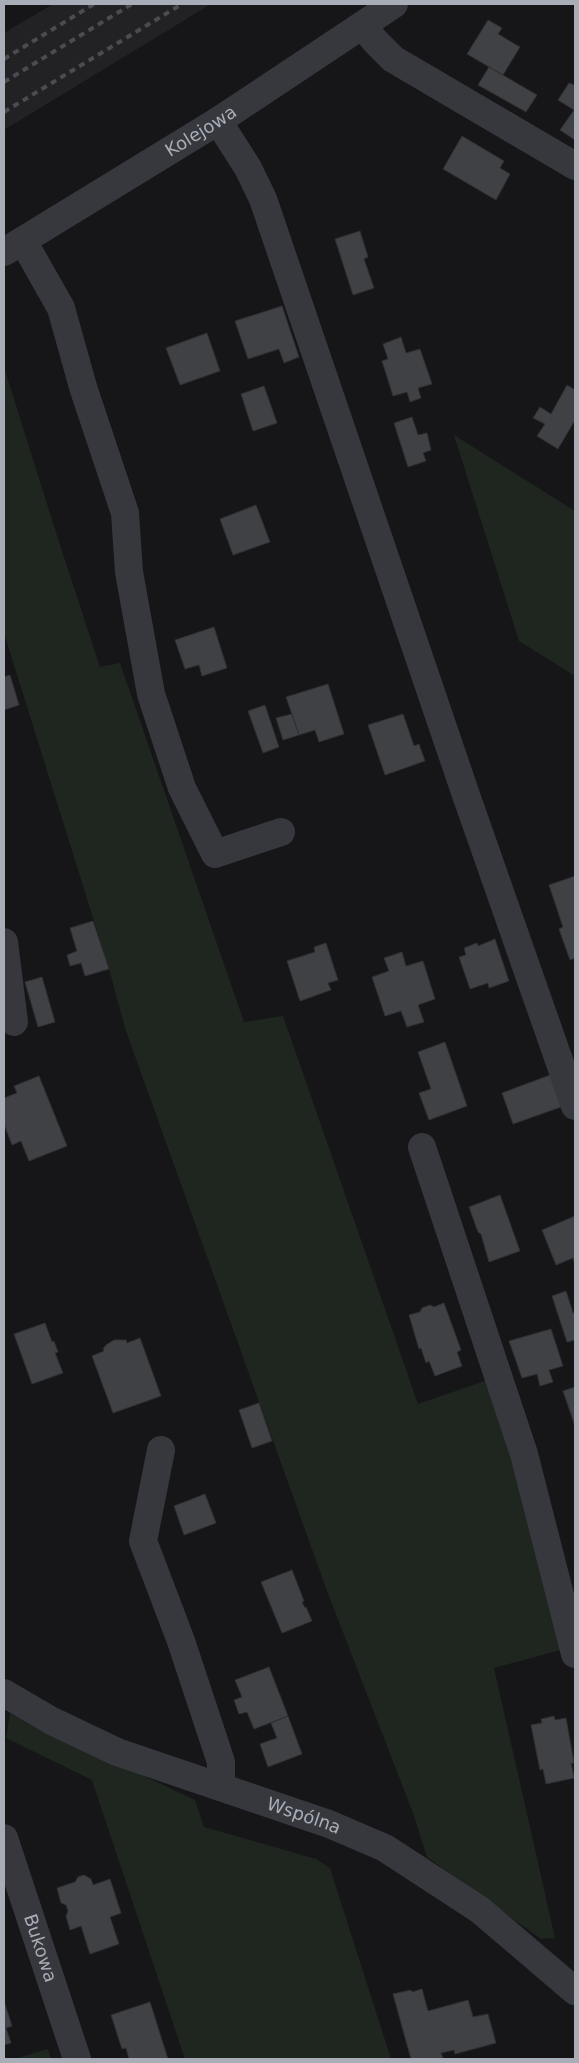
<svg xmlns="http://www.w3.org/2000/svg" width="579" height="2063" font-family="'DejaVu Sans',sans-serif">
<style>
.built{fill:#222225}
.green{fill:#1e261f}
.building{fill:#404145;stroke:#303034}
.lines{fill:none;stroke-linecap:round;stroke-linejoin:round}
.minor{stroke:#37383d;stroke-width:28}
.rail{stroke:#4a4c52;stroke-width:4;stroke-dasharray:6 5;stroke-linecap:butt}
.labels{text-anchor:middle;stroke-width:4.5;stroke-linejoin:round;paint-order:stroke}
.street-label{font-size:18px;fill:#a8adb8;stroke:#111113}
</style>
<rect width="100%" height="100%" fill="#161618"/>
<!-- built -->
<path class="built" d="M 53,4 L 211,4 L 4,130 L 4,33 Z"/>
<!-- green -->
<path class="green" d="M 4,367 L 59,542 L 100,667 L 120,663 L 244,1022 L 283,1016 L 418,1404 L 493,1378 L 568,1648 L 494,1668 L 555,1938 L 541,1939 L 427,1857 L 413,1813 L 327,1591 L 126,1031 L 109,969 L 4,633 Z
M 454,435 L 575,511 L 575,676 L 519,641 Z
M 10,1713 L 195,1800 L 204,1827 L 316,1859 L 330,1868 L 391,2059 L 185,2059 L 92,1780 L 6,1738 Z
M 48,2049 L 51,2059 L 14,2059 Z"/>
<!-- building -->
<path class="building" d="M 488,20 L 502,28 L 498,34 L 520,47 L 503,75 L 467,54 Z
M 489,67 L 537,95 L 526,112 L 478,85 Z
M 569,83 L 574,85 L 575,84 L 575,140 L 560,130 L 574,110 L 558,100 Z
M 462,136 L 504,161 L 500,168 L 510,174 L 496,200 L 443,169 Z
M 360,231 L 368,257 L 364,259 L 374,288 L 353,295 L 335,239 Z
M 282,306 L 299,357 L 284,363 L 279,349 L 248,359 L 235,321 Z
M 207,333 L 220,371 L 180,385 L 166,348 Z
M 401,337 L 406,353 L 420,349 L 432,384 L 418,388 L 421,398 L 410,402 L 407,392 L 393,396 L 382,361 L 388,359 L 383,344 Z
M 567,385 L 575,390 L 575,420 L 558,449 L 537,436 L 545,424 L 533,418 L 540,407 L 551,414 Z
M 264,386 L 277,423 L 253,431 L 241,394 Z
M 412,417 L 418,435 L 427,433 L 431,450 L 423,453 L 426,461 L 408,467 L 394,423 Z
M 256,505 L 270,542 L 233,555 L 220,519 Z
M 214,627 L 227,668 L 202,676 L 199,665 L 185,669 L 175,640 Z
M 10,675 L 19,705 L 4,710 L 4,677 Z
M 328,684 L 344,734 L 319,742 L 315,730 L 299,735 L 286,697 Z
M 265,705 L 279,747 L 263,753 L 248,711 Z
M 292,714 L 299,735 L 283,740 L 276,718 Z
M 403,714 L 414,746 L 419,744 L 425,761 L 385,775 L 368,725 Z
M 575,876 L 575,958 L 570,960 L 559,929 L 563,927 L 549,885 Z
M 93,921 L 109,969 L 85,976 L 81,963 L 70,966 L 67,955 L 77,951 L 70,928 Z
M 495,939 L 509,981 L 489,988 L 488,983 L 470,989 L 459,957 L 466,955 L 464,948 L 477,943 L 478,946 Z
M 326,943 L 338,980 L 328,983 L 331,990 L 300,1001 L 287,961 L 315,952 L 314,947 Z
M 402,952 L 406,966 L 423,961 L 435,999 L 418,1005 L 424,1022 L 407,1027 L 401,1011 L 385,1016 L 372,977 L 389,971 L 384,958 Z
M 42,977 L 55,1022 L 38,1027 L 25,982 Z
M 445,1042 L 467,1106 L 429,1120 L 419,1093 L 431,1089 L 418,1052 Z
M 550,1075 L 561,1107 L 513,1124 L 502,1093 Z
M 39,1076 L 67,1146 L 29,1161 L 21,1141 L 12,1145 L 4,1124 L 4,1098 L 17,1093 L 14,1086 Z
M 500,1195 L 520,1251 L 489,1262 L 481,1234 L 478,1232 L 469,1207 Z
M 575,1216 L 575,1264 L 573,1258 L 556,1265 L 542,1230 Z
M 566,1291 L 573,1313 L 575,1312 L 575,1340 L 567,1342 L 552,1296 Z
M 444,1303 L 461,1350 L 457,1352 L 462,1366 L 435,1376 L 429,1361 L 426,1363 L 421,1348 L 419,1349 L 409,1315 L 420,1312 L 422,1308 L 430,1305 L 434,1307 Z
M 45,1323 L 52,1342 L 54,1341 L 58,1352 L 55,1353 L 63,1373 L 32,1384 L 14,1334 Z
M 551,1329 L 563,1366 L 549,1370 L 553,1382 L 540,1386 L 537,1374 L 522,1378 L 509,1341 Z
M 140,1338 L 161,1396 L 113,1413 L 92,1356 L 104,1351 L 103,1349 L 106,1345 L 114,1340 L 126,1340 L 127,1343 Z
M 575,1387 L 575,1426 L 563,1391 Z
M 259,1403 L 272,1441 L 252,1448 L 239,1410 Z
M 205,1494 L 216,1523 L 184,1535 L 174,1506 Z
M 292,1570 L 304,1601 L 302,1602 L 305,1608 L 306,1607 L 312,1621 L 282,1633 L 261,1582 Z
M 269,1667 L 288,1716 L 254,1729 L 247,1712 L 239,1714 L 234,1700 L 242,1697 L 235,1680 Z
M 288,1716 L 302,1754 L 268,1767 L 260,1744 L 277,1738 L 271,1723 Z
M 554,1716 L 555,1720 L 566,1718 L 574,1763 L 571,1763 L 574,1778 L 546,1784 L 543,1769 L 540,1770 L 531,1725 L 542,1723 L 541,1719 Z
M 84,1875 L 91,1879 L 93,1885 L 110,1879 L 121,1913 L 110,1917 L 119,1944 L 90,1954 L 81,1926 L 70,1930 L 66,1916 L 68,1911 L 66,1905 L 61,1903 L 57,1888 L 75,1882 L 78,1877 Z
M 422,1989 L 428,2011 L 468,2000 L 473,2017 L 488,2014 L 496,2043 L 455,2054 L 454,2050 L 441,2053 L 443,2058 L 438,2059 L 411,2059 L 393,1994 L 411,1990 L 412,1992 Z
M 4,2001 L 12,2026 L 6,2028 L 11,2043 L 4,2045 Z
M 150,2002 L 168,2059 L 129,2059 L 126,2048 L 122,2049 L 111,2015 Z"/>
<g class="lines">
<!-- minor -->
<g class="minor">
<path d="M 363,26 L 375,41 L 393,59 L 575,166"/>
<path d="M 218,121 L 248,168 L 263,199 L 466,795 L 575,1106"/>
<path d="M 23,241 L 61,308 L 83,387 L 125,513 L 129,572 L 151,694 L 182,788 L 215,854 L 281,832"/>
<path id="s1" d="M 4,252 L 218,121 L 394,4"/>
<path d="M 4,942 L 14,1022"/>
<path d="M 422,1147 L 524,1454 L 575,1654"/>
<path d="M 161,1450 L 143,1541 L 181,1641 L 221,1762 L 221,1787"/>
<path id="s2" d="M 4,1693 L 52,1721 L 117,1752 L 329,1824 L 385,1848 L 480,1910 L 575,1991"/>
<path id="s3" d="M 4,1838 L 77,2059"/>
</g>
<!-- rail -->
<path class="rail" d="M 4,59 L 94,4
M 4,82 L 132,4
M 4,112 L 182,4"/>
</g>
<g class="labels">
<!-- street labels -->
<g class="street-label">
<text dy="6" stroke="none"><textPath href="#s1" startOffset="231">Kolejowa</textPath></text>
<text dy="6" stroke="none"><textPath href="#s2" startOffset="325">Wspólna</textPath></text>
<text dy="6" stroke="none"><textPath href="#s3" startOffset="116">Bukowa</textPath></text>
</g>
</g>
<!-- border -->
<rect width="579" height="2063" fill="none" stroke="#a8adb8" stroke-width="10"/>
</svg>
